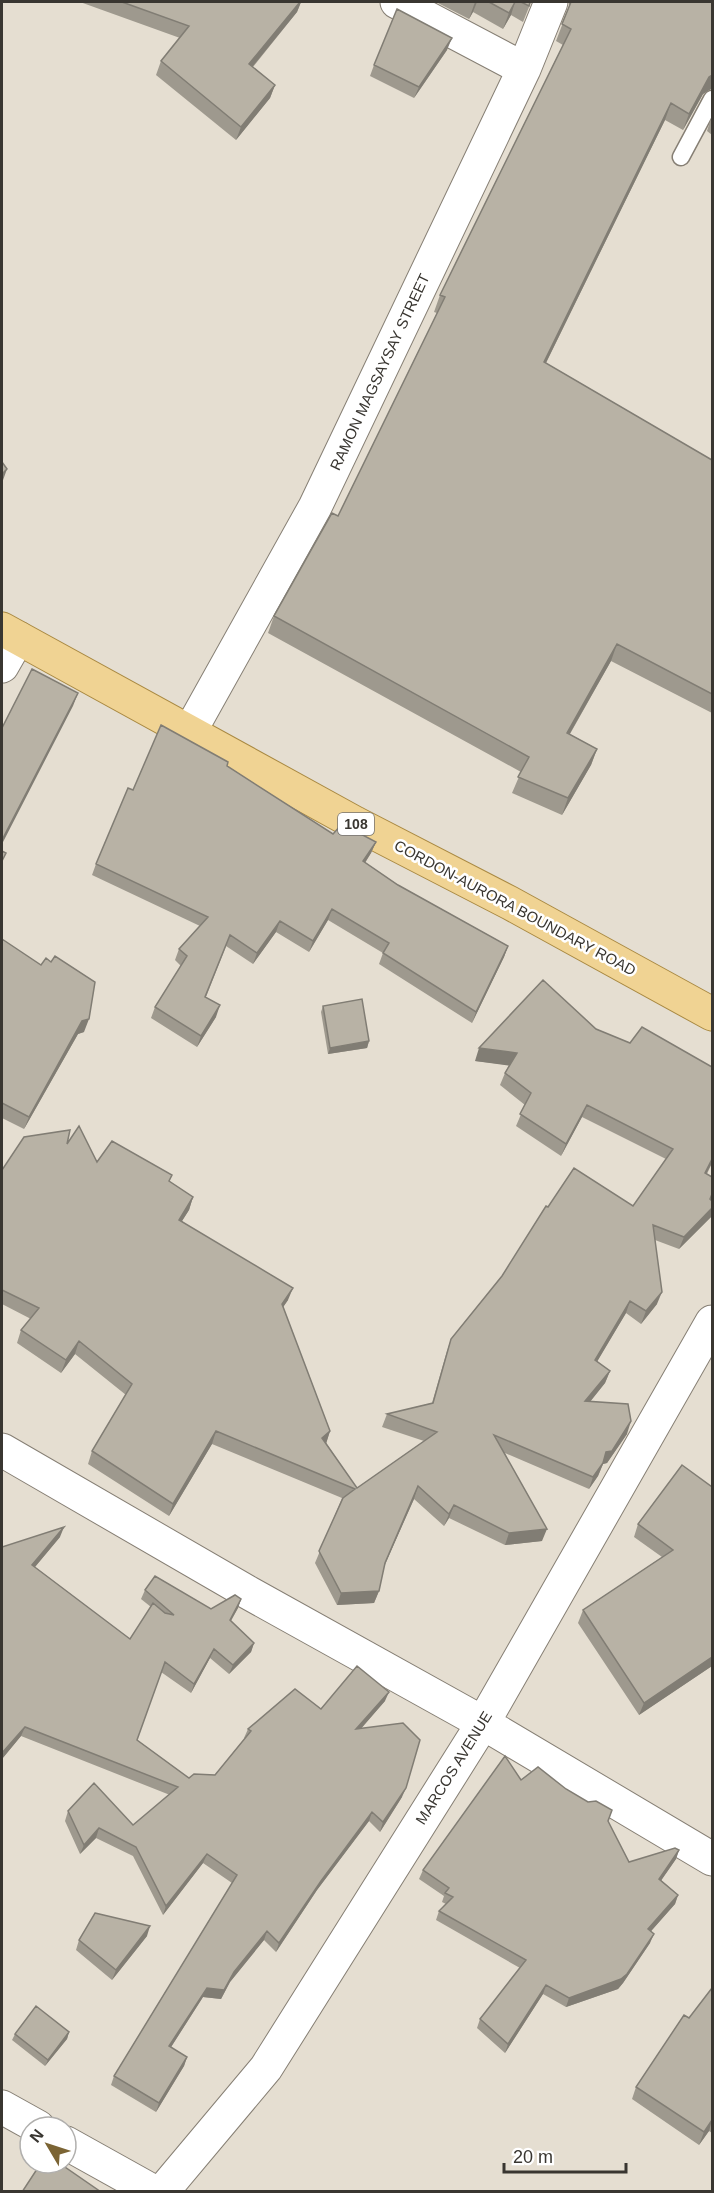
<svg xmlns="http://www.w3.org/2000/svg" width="714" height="2193" font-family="Arial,sans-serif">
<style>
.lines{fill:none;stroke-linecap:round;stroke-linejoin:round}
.service-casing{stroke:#867f74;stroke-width:19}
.minor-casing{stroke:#867f74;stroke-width:35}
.primary-casing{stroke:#a98942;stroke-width:35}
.service{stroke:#fff;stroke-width:16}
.minor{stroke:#fff;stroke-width:33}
.primary{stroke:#f0d393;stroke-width:33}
.wall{fill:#9e998e}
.shaded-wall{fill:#817d74}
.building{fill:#b8b2a5;stroke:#817d74;stroke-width:1.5}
.labels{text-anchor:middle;stroke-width:5;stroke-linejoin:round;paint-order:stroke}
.shield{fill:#fff;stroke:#74726f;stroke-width:1.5}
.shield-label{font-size:14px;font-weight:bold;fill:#393631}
.street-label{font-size:15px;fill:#393631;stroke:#fff}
</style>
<rect width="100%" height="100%" fill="#e5ded1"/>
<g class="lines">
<!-- service casing -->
<g class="service-casing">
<path id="service" d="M 681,157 L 712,99"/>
</g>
<!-- minor casing -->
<g class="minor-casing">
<path id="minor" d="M 397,2 L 524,69
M 2,666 L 18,638
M 189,733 L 315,507 L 524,69 L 551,2
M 2,1450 L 249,1593 L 483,1723 L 712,1859
M 2,2107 L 38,2127
M 66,2143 L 154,2192
M 162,2192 L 266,2068 L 483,1723 L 712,1322"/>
</g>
<!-- primary casing -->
<g class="primary-casing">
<path id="primary" d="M 2,629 L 355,823 L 510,903 L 712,1014"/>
</g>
<!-- service -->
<use href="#service" class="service"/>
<!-- minor -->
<use href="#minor" class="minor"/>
<!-- primary -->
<use href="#primary" class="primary"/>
</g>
<!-- wall -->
<path class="wall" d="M 80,2 L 301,2 L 297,12 L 253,67 L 275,85 L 270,98 L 236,140 L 156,75 L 161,61 L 180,38 Z
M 436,2 L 531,2 L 523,22 L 511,15 L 503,29 L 473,12 L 469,19 Z
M 569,2 L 712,2 L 712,89 L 711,89 L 703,94 L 683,130 L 665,120 L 546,363 L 712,460 L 712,713 L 611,661 L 570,734 L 597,749 L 591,765 L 562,815 L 512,793 L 521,772 L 268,633 L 274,616 L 338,516 L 437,313 L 434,312 L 440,295 L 563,45 L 556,41 L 569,7 Z
M 447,50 L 414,98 L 370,76 L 374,65 Z
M 712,115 L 712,135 L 707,131 Z
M 227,766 L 333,834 L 376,842 L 371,853 L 365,863 L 398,885 L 508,946 L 504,957 L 472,1023 L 379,964 L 383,953 L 328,920 L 309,952 L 276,932 L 253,964 L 226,946 L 206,997 L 216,1017 L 197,1047 L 151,1018 L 155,1007 L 181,966 L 175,960 L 179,949 L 200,926 L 92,875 L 96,864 L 133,790 Z
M 2,939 L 84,1032 L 78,1034 L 24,1129 L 2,1118 Z
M 323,1006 L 369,1041 L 367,1048 L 328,1054 L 321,1012 Z
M 596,1029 L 630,1043 L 712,1067 L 712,1163 L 707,1174 L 712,1197 L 711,1200 L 712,1216 L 679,1249 L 655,1240 L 657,1304 L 641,1324 L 626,1313 L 597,1361 L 610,1371 L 605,1383 L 590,1402 L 627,1434 L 607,1463 L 603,1464 L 598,1476 L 589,1489 L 505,1453 L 542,1541 L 505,1545 L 449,1518 L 444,1526 L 414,1499 L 384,1567 L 379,1591 L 374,1603 L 337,1605 L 315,1563 L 342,1498 L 212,1444 L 169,1516 L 88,1464 L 92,1451 L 126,1395 L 75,1354 L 61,1373 L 17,1343 L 21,1330 L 31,1319 L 2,1304 L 2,1170 L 67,1144 L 97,1162 L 169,1181 L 193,1197 L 189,1210 L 182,1221 L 288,1300 L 283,1307 L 330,1431 L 326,1443 L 357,1488 L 424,1441 L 382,1427 L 387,1414 L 432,1403 L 447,1351 L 451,1339 L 502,1276 L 548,1207 L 633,1206 L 666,1159 L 582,1117 L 561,1156 L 516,1126 L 525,1105 L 500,1085 L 505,1073 L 509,1065 L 475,1061 Z
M 712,1487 L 712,1666 L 639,1715 L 578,1623 L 583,1610 L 662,1557 L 634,1537 L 638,1524 Z
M 60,1537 L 35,1567 L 130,1639 L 151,1607 L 141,1599 L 145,1590 L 211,1609 L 241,1599 L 238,1608 L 231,1621 L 254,1643 L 251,1652 L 229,1674 L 210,1658 L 191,1693 L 161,1672 L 137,1740 L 189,1778 L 215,1775 L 245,1738 L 244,1738 L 248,1729 L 321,1709 L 385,1701 L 361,1728 L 402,1797 L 380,1832 L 369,1821 L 317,1890 L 276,1952 L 264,1940 L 230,1982 L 221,1999 L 203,1997 L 171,2047 L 187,2057 L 184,2066 L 156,2112 L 111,2085 L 114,2076 L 232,1883 L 203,1863 L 163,1915 L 133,1856 L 96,1838 L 80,1854 L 65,1821 L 68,1811 L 133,1825 L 170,1795 L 21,1736 L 2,1759 L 2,1547 Z
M 521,1780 L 608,1822 L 629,1862 L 679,1850 L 676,1859 L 661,1880 L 678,1895 L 675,1904 L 651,1931 L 650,1943 L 623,1983 L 618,1989 L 566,2007 L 543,1994 L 505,2053 L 477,2028 L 480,2019 L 520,1968 L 436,1920 L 439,1911 L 446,1904 L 442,1902 L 444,1896 L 419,1879 L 423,1870 Z
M 147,1936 L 112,1980 L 76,1950 L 79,1940 Z
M 712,1988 L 712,2133 L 709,2131 L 699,2145 L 632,2099 L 636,2087 Z
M 69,2032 L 67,2039 L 45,2066 L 12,2040 L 15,2034 Z"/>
<!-- shaded-wall -->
<path class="shaded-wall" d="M 300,2 L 301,2 L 297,12 L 244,77 L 249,64 Z
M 475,2 L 477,2 L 473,12 L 469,19 Z
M 515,2 L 511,15 L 503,29 L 509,13 Z
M 452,38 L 447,50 L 414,98 L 419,87 Z
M 712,75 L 712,85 L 711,89 L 703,94 L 683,130 L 689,114 L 709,77 Z
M 275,85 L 270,98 L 236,140 L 241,127 Z
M 671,103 L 665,120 L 538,379 L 544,362 Z
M 7,469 L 2,483 L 2,474 Z
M 617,644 L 611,661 L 561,749 L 567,733 Z
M 78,693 L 73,706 L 2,844 L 2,840 Z
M 597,749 L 591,765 L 562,815 L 568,798 Z
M 376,842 L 371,853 L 359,872 L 363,861 Z
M 332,909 L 328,920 L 309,952 L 313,941 Z
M 280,921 L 276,932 L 253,964 L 257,953 Z
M 508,946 L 504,957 L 472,1023 L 476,1012 Z
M 220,1005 L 216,1017 L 197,1047 L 201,1036 Z
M 89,1019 L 84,1032 L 78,1034 L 24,1129 L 29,1117 L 82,1021 Z
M 369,1041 L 367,1048 L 328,1054 L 330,1048 Z
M 479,1048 L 517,1053 L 512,1066 L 475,1061 Z
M 587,1105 L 582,1117 L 561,1156 L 566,1144 Z
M 712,1159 L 712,1163 L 700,1185 L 705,1173 Z
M 193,1197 L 189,1210 L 175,1232 L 179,1220 Z
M 712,1208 L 712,1216 L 679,1249 L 684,1237 Z
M 293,1288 L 288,1300 L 277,1316 L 282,1304 Z
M 662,1292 L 657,1304 L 641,1324 L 646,1311 Z
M 630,1301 L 626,1313 L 591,1372 L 595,1360 Z
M 79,1341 L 75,1354 L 61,1373 L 66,1360 Z
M 610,1371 L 605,1383 L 580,1414 L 585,1401 Z
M 631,1421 L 627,1434 L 607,1463 L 603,1464 L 598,1476 L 589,1489 L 593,1477 L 606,1452 Z
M 216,1431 L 212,1444 L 169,1516 L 173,1504 Z
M 330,1431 L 326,1444 L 322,1438 Z
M 418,1486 L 414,1499 L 380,1575 L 385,1563 Z
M 454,1505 L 449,1518 L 444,1526 L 449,1514 Z
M 64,1527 L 60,1537 L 29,1574 L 32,1565 Z
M 547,1529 L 542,1541 L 505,1545 L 509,1533 Z
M 379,1591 L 374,1603 L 337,1605 L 341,1593 Z
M 241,1599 L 238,1608 L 226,1629 L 230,1620 Z
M 254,1643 L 251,1652 L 229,1674 L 233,1665 Z
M 214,1649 L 210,1658 L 191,1693 L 194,1684 Z
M 712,1657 L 712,1666 L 639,1715 L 644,1703 Z
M 389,1692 L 385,1701 L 353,1738 L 356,1729 Z
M 25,1727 L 21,1736 L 2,1759 L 2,1754 Z
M 406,1788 L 402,1797 L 380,1832 L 383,1822 Z
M 372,1812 L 369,1821 L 317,1890 L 276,1952 L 279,1943 L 321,1881 Z
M 99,1828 L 96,1838 L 80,1854 L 84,1845 Z
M 679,1850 L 676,1859 L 656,1888 L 659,1879 Z
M 207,1854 L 203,1863 L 163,1915 L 166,1906 Z
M 678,1895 L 675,1904 L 645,1938 L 648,1929 Z
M 150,1926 L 147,1936 L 112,1980 L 116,1970 Z
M 267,1931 L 264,1940 L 230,1982 L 221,1999 L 203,1997 L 166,2055 L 169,2046 L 207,1988 L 234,1972 Z
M 654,1934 L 650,1943 L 623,1983 L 618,1989 L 566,2007 L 569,1998 Z
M 546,1985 L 543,1994 L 505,2053 L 508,2044 Z
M 69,2032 L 67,2039 L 45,2066 L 48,2060 Z
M 187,2057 L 184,2066 L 156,2112 L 159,2103 Z
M 712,2120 L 709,2131 L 699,2145 L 704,2132 Z"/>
<!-- building -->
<path class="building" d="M 122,2 L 300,2 L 249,64 L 275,85 L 241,127 L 161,61 L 189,26 Z
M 489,2 L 515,2 L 509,13 Z
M 521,2 L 530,2 L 529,6 Z
M 571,2 L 712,2 L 712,75 L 709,77 L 689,114 L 671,103 L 544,362 L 712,460 L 712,694 L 617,644 L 567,733 L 597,749 L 568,798 L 518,777 L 529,757 L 274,616 L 332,513 L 338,516 L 445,297 L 440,295 L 571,29 L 562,24 Z
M 397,9 L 452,38 L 419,87 L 374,65 Z
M 2,462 L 7,469 L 2,474 Z
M 32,669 L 78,693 L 2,840 L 2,728 Z
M 161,725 L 228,762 L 227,766 L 333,834 L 342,824 L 376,842 L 363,861 L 398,885 L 508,946 L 476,1012 L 383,953 L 389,943 L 332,909 L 313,941 L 280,921 L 257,953 L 230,935 L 205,997 L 220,1005 L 201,1036 L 155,1007 L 187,956 L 179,949 L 208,917 L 96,864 L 128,788 L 133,790 Z
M 2,851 L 6,853 L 2,861 Z
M 2,939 L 41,965 L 46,958 L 51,962 L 55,956 L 95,982 L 89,1019 L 82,1021 L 29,1117 L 2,1103 Z
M 543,980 L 596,1029 L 630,1043 L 642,1027 L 712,1067 L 712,1159 L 705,1173 L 712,1177 L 712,1194 L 710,1199 L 712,1201 L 712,1208 L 684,1237 L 653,1225 L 662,1292 L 646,1311 L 630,1301 L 595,1360 L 610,1371 L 585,1401 L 628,1404 L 631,1421 L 612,1451 L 606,1452 L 603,1463 L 593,1477 L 494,1435 L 547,1529 L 509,1533 L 454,1505 L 449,1514 L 418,1486 L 385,1563 L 379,1591 L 341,1593 L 319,1551 L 343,1498 L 355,1489 L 216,1431 L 173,1504 L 92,1451 L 132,1384 L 79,1341 L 66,1360 L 21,1330 L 39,1308 L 2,1290 L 2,1170 L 24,1137 L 70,1130 L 67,1144 L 79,1126 L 97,1162 L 112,1141 L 172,1175 L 169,1181 L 193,1197 L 179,1220 L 293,1288 L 282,1304 L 330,1431 L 322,1438 L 357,1488 L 437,1432 L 387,1414 L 433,1403 L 451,1339 L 502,1276 L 546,1206 L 548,1207 L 574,1168 L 633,1206 L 673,1149 L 587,1105 L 566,1144 L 520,1114 L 531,1093 L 505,1073 L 517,1053 L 479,1048 Z
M 362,999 L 369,1041 L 330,1048 L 323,1006 Z
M 682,1465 L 712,1487 L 712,1657 L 644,1703 L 583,1610 L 673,1550 L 638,1524 Z
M 64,1527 L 32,1565 L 130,1639 L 153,1603 L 165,1613 L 174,1615 L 145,1590 L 155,1576 L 211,1609 L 235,1595 L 241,1599 L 230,1620 L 254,1643 L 233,1665 L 214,1649 L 194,1684 L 165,1662 L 137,1740 L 189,1778 L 194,1774 L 215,1775 L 251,1731 L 248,1729 L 295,1689 L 321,1709 L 357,1666 L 389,1692 L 356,1729 L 403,1723 L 420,1740 L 406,1788 L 383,1822 L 372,1812 L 321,1881 L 279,1943 L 267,1931 L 234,1972 L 224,1990 L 207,1988 L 169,2046 L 187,2057 L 159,2103 L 114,2076 L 237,1875 L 207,1854 L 166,1906 L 136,1847 L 99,1828 L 84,1845 L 68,1811 L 94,1783 L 133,1825 L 178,1787 L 25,1727 L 2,1753 L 2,1547 Z
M 505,1756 L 521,1780 L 538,1767 L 566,1789 L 588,1802 L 596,1801 L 612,1810 L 608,1821 L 629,1862 L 675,1848 L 679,1850 L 659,1879 L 678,1895 L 648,1929 L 654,1934 L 627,1974 L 621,1979 L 569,1998 L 546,1985 L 508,2044 L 480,2019 L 526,1960 L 439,1911 L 453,1897 L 445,1893 L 449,1888 L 423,1870 Z
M 95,1913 L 150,1926 L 116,1970 L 79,1940 Z
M 712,1988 L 712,2120 L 704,2132 L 636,2087 L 684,2015 L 689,2018 Z
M 36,2006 L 69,2032 L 48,2060 L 15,2034 Z
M 41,2163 L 59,2163 L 101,2192 L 22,2192 Z"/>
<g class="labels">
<!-- shield labels -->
<rect class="shield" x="338" y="813" width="36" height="22" rx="4.5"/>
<g class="shield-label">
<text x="356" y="829">108</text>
</g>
<!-- street labels -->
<g class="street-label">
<text transform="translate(380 372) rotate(-65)" y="5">RAMON MAGSAYSAY STREET</text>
<text transform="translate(515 908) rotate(28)" y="5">CORDON-AURORA BOUNDARY ROAD</text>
<text transform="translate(454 1768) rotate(-58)" y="5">MARCOS AVENUE</text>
</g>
</g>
<!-- border -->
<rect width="714" height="2193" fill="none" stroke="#393631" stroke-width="6"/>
<!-- north arrow -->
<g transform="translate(48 2145) rotate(309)"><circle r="28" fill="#ffffff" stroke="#b0afad" stroke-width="1.5"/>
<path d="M0-4.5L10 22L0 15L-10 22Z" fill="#7b6434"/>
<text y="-9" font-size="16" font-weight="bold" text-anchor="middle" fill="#393631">N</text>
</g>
<!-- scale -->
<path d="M504 2163v9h122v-9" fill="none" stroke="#393631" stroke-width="3"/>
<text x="513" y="2163" font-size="18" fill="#393631" stroke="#ffffff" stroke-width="4.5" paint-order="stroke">20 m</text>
</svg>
